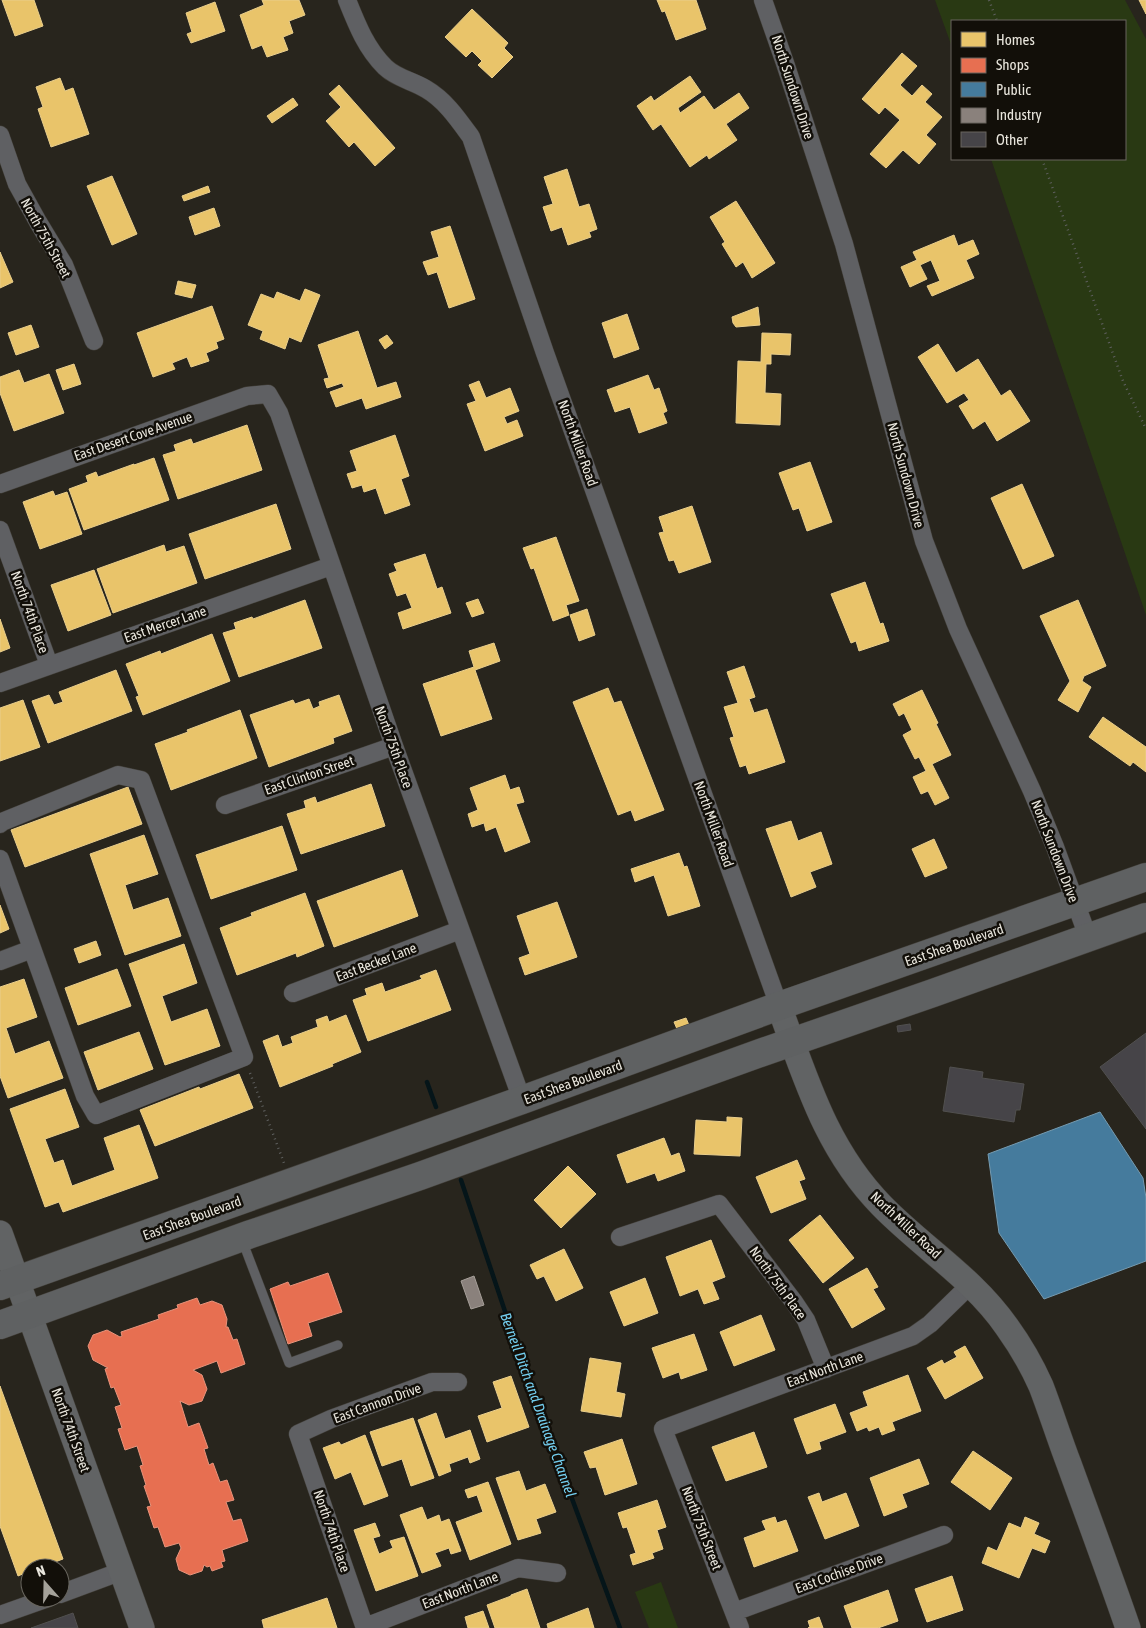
<svg xmlns="http://www.w3.org/2000/svg" width="1146" height="1628" font-family="'Asap Condensed',sans-serif">
<style>
.green{fill:#293913}
.homes{fill:#e9c46a;stroke:#e9ce8c}
.shops{fill:#e76f51;stroke:#e8937b}
.public{fill:#457b9d;stroke:#769bb0}
.industry{fill:#8a817c;stroke:#a69f99}
.lines{fill:none;stroke-linecap:round;stroke-linejoin:round}
.stream{stroke:#051519;stroke-width:4.5}
.building{fill:#464448;stroke:#51504f}
.lane-casing{stroke:#423f39;stroke-width:10}
.street-casing{stroke:#423f39;stroke-width:19}
.secondary-casing{stroke:#423f39;stroke-width:26}
.primary-casing{stroke:#423f39;stroke-width:29}
.path{stroke:#5e5f5e;stroke-width:2.5;stroke-dasharray:1 4;stroke-linecap:butt}
.lane{stroke:#5f6063;stroke-width:9}
.street{stroke:#5f6063;stroke-width:18}
.secondary{stroke:#616364;stroke-width:25}
.primary{stroke:#5f6162;stroke-width:28}
.labels{text-anchor:middle;stroke-width:5;stroke-linejoin:round;paint-order:stroke}
.street-label{font-size:14px;fill:#e9e6dd;stroke:#120f09}
.water-label{font-size:15px;font-style:italic;fill:#73ceef;stroke:#120f09}
</style>
<rect width="100%" height="100%" fill="#28251d"/>
<!-- green -->
<path class="green" d="M 935,0 L 1125,0 L 1146,39 L 1146,615 L 991,159 L 1125,159 L 1125,21 L 952,21 L 952,47 Z
M 661,1582 L 678,1628 L 649,1628 L 635,1592 Z"/>
<!-- homes -->
<path class="homes" d="M 2,0 L 34,0 L 43,26 L 15,36 Z
M 262,0 L 299,0 L 305,15 L 289,21 L 293,33 L 283,37 L 288,50 L 267,57 L 262,45 L 252,49 L 240,15 L 264,5 Z
M 657,0 L 696,0 L 706,29 L 676,40 L 665,11 L 662,12 Z
M 1139,0 L 1146,0 L 1146,14 Z
M 215,2 L 225,31 L 191,43 L 187,34 L 192,32 L 186,13 Z
M 472,9 L 508,43 L 504,48 L 513,57 L 492,78 L 478,65 L 482,61 L 472,51 L 466,57 L 445,37 Z
M 902,53 L 917,66 L 900,85 L 912,96 L 922,85 L 932,94 L 925,102 L 942,117 L 926,135 L 936,144 L 919,164 L 903,150 L 886,168 L 870,154 L 900,120 L 885,107 L 879,114 L 862,99 Z
M 690,76 L 701,92 L 678,108 L 680,113 L 704,96 L 714,110 L 739,93 L 749,108 L 726,124 L 737,140 L 709,159 L 707,155 L 690,167 L 661,124 L 653,130 L 637,106 L 651,96 L 654,101 Z
M 60,78 L 65,91 L 73,88 L 89,134 L 51,147 L 38,109 L 43,107 L 36,87 Z
M 339,85 L 395,148 L 375,166 L 354,142 L 349,147 L 326,121 L 341,107 L 329,94 Z
M 293,98 L 298,105 L 272,123 L 267,116 Z
M 567,169 L 579,207 L 589,204 L 597,229 L 589,232 L 591,237 L 568,245 L 562,227 L 551,231 L 543,207 L 553,204 L 544,177 Z
M 112,176 L 137,234 L 112,245 L 87,186 Z
M 208,186 L 210,192 L 184,201 L 182,196 Z
M 736,201 L 775,263 L 752,278 L 743,262 L 736,267 L 722,244 L 725,242 L 710,217 Z
M 214,208 L 220,226 L 195,235 L 189,217 Z
M 450,226 L 475,299 L 449,308 L 437,272 L 428,275 L 423,262 L 439,257 L 431,232 Z
M 954,235 L 958,246 L 973,240 L 979,254 L 966,260 L 974,278 L 932,296 L 927,286 L 940,281 L 931,260 L 920,265 L 927,279 L 910,287 L 901,267 L 917,260 L 913,252 Z
M 0,252 L 13,282 L 0,288 Z
M 178,281 L 196,285 L 192,298 L 175,294 Z
M 305,289 L 320,295 L 301,342 L 289,337 L 285,349 L 260,339 L 263,331 L 248,325 L 261,294 L 274,299 L 277,292 L 300,301 Z
M 212,306 L 224,339 L 216,342 L 218,348 L 206,353 L 209,361 L 191,367 L 187,357 L 172,363 L 175,369 L 153,377 L 137,333 Z
M 758,307 L 760,325 L 736,327 L 733,323 L 732,317 Z
M 627,314 L 639,349 L 614,358 L 602,323 Z
M 31,325 L 39,347 L 16,355 L 8,333 Z
M 358,331 L 377,388 L 396,382 L 401,397 L 366,409 L 362,398 L 336,407 L 330,392 L 344,387 L 342,383 L 327,388 L 324,379 L 329,378 L 318,345 Z
M 762,333 L 791,334 L 790,355 L 771,354 L 771,364 L 766,364 L 765,393 L 781,394 L 780,425 L 736,423 L 738,361 L 761,362 Z
M 387,335 L 393,343 L 385,349 L 379,340 Z
M 938,344 L 956,373 L 978,359 L 1001,396 L 1010,390 L 1030,421 L 997,441 L 985,421 L 973,429 L 959,406 L 969,400 L 964,393 L 947,403 L 918,357 Z
M 74,364 L 81,384 L 63,390 L 56,370 Z
M 19,370 L 24,383 L 49,374 L 64,413 L 14,431 L 0,393 L 0,377 Z
M 648,375 L 654,390 L 659,388 L 667,411 L 663,413 L 667,423 L 639,433 L 630,407 L 615,412 L 607,390 Z
M 479,381 L 486,398 L 510,388 L 519,411 L 504,417 L 507,424 L 517,420 L 523,436 L 485,451 L 467,404 L 476,401 L 469,385 Z
M 247,425 L 262,470 L 178,499 L 163,455 L 176,451 L 174,445 L 191,439 L 193,444 Z
M 395,435 L 409,476 L 401,479 L 410,505 L 385,514 L 376,488 L 364,492 L 362,485 L 352,488 L 347,474 L 357,471 L 350,451 Z
M 154,458 L 169,500 L 84,530 L 69,489 L 88,482 L 86,476 L 96,472 L 98,477 L 134,464 L 134,465 Z
M 810,462 L 832,522 L 807,531 L 799,508 L 793,510 L 779,473 Z
M 1022,484 L 1054,556 L 1023,569 L 991,498 Z
M 53,491 L 55,496 L 67,492 L 82,534 L 40,549 L 23,502 Z
M 276,504 L 291,549 L 205,579 L 189,534 Z
M 692,506 L 711,562 L 679,573 L 674,560 L 669,561 L 659,533 L 664,532 L 659,517 Z
M 556,537 L 579,601 L 566,605 L 569,615 L 553,621 L 534,568 L 531,569 L 523,548 Z
M 164,545 L 166,552 L 184,546 L 197,583 L 113,613 L 97,569 Z
M 425,554 L 437,589 L 442,587 L 451,613 L 403,629 L 398,613 L 412,608 L 406,593 L 397,596 L 389,574 L 397,571 L 394,564 Z
M 94,570 L 111,615 L 68,631 L 51,585 Z
M 865,582 L 880,624 L 883,623 L 889,641 L 859,651 L 856,641 L 851,643 L 831,594 Z
M 478,599 L 484,613 L 472,617 L 466,603 Z
M 305,600 L 322,648 L 239,677 L 223,633 L 236,629 L 234,623 L 252,617 L 253,619 Z
M 1078,600 L 1106,666 L 1084,676 L 1082,681 L 1091,687 L 1078,712 L 1058,700 L 1070,681 L 1040,616 Z
M 587,609 L 595,635 L 579,641 L 570,615 Z
M 0,619 L 10,648 L 0,652 Z
M 212,634 L 230,681 L 143,715 L 136,697 L 139,696 L 126,664 L 160,651 L 161,654 Z
M 494,643 L 500,661 L 475,670 L 492,719 L 441,736 L 423,684 L 474,667 L 469,651 Z
M 744,666 L 755,697 L 749,699 L 754,713 L 767,709 L 785,762 L 749,774 L 746,765 L 740,767 L 730,738 L 734,737 L 724,707 L 738,703 L 727,672 Z
M 116,670 L 132,711 L 48,743 L 32,701 L 49,695 L 54,705 L 63,702 L 59,692 Z
M 608,688 L 614,703 L 621,701 L 664,810 L 635,821 L 631,810 L 618,815 L 573,702 Z
M 922,690 L 938,723 L 936,724 L 951,755 L 932,764 L 949,798 L 935,805 L 928,791 L 921,794 L 913,777 L 926,771 L 919,757 L 915,759 L 903,735 L 912,730 L 904,713 L 899,716 L 893,704 Z
M 339,695 L 352,731 L 333,738 L 334,743 L 269,767 L 250,715 L 293,700 L 295,704 L 309,699 L 313,709 L 320,706 L 319,702 Z
M 23,700 L 40,747 L 0,761 L 0,708 Z
M 240,710 L 257,758 L 171,790 L 155,744 L 188,732 L 187,730 Z
M 1103,717 L 1146,747 L 1146,772 L 1133,762 L 1130,766 L 1089,737 Z
M 505,775 L 510,790 L 519,787 L 524,802 L 516,804 L 530,842 L 505,852 L 496,827 L 486,831 L 484,823 L 472,827 L 468,814 L 478,810 L 470,788 Z
M 371,784 L 385,826 L 301,854 L 287,814 L 306,808 L 304,801 L 315,797 L 317,803 Z
M 128,787 L 142,824 L 25,867 L 11,830 Z
M 791,821 L 798,841 L 821,832 L 832,864 L 810,872 L 816,887 L 791,897 L 766,829 Z
M 282,826 L 297,870 L 211,899 L 196,855 Z
M 144,835 L 158,874 L 125,885 L 133,910 L 168,898 L 181,936 L 125,955 L 90,854 Z
M 934,839 L 947,868 L 925,877 L 912,849 Z
M 679,853 L 684,867 L 687,866 L 700,906 L 668,916 L 654,875 L 635,882 L 631,869 Z
M 402,870 L 418,916 L 334,947 L 317,901 Z
M 305,893 L 324,946 L 297,957 L 296,953 L 237,975 L 220,928 L 252,916 L 251,913 Z
M 557,902 L 577,957 L 525,975 L 519,958 L 530,954 L 517,916 Z
M 0,905 L 9,929 L 0,933 Z
M 96,941 L 101,955 L 79,963 L 74,949 Z
M 184,944 L 197,983 L 162,996 L 171,1022 L 207,1009 L 220,1046 L 165,1065 L 129,964 Z
M 117,969 L 131,1006 L 78,1025 L 65,988 Z
M 436,970 L 451,1010 L 368,1041 L 353,1000 L 367,995 L 365,989 L 382,983 L 385,992 L 422,979 L 420,976 Z
M 24,979 L 37,1017 L 6,1028 L 15,1054 L 49,1041 L 63,1078 L 8,1098 L 0,1076 L 0,987 Z
M 346,1015 L 361,1052 L 332,1064 L 333,1066 L 280,1087 L 263,1041 L 278,1035 L 282,1047 L 293,1043 L 291,1037 L 318,1027 L 316,1020 L 327,1016 L 329,1022 Z
M 686,1018 L 689,1025 L 677,1029 L 674,1022 Z
M 139,1032 L 153,1069 L 98,1090 L 84,1052 Z
M 239,1074 L 253,1108 L 155,1146 L 140,1110 L 199,1087 L 200,1089 Z
M 65,1089 L 79,1127 L 45,1139 L 54,1163 L 63,1160 L 72,1186 L 115,1170 L 104,1138 L 139,1125 L 158,1178 L 63,1212 L 59,1202 L 45,1207 L 10,1109 Z
M 727,1117 L 742,1118 L 740,1156 L 694,1154 L 696,1120 L 727,1122 Z
M 664,1138 L 671,1156 L 679,1153 L 685,1171 L 658,1181 L 655,1173 L 627,1183 L 617,1155 Z
M 797,1160 L 805,1179 L 799,1181 L 806,1199 L 771,1213 L 756,1177 Z
M 568,1166 L 596,1194 L 561,1228 L 534,1200 Z
M 820,1215 L 854,1258 L 823,1283 L 789,1240 Z
M 711,1240 L 725,1277 L 712,1282 L 719,1299 L 704,1304 L 698,1289 L 680,1296 L 666,1257 Z
M 564,1249 L 583,1288 L 556,1301 L 544,1276 L 537,1279 L 530,1265 Z
M 867,1268 L 878,1287 L 873,1289 L 885,1309 L 852,1328 L 829,1289 Z
M 645,1278 L 658,1313 L 624,1326 L 610,1292 Z
M 761,1315 L 775,1350 L 734,1366 L 720,1332 Z
M 694,1334 L 707,1370 L 681,1379 L 679,1372 L 663,1378 L 652,1348 Z
M 965,1346 L 983,1378 L 945,1399 L 927,1368 L 942,1360 L 944,1364 L 957,1357 L 954,1352 Z
M 590,1358 L 621,1363 L 616,1392 L 625,1394 L 621,1417 L 581,1411 Z
M 908,1375 L 921,1411 L 892,1422 L 895,1430 L 882,1435 L 879,1427 L 869,1431 L 867,1427 L 857,1431 L 850,1413 L 868,1406 L 863,1392 Z
M 511,1376 L 529,1427 L 487,1442 L 478,1416 L 502,1408 L 493,1382 Z
M 0,1386 L 63,1559 L 39,1568 L 30,1568 L 30,1571 L 18,1576 L 0,1526 Z
M 835,1404 L 846,1432 L 819,1442 L 821,1449 L 807,1454 L 794,1419 Z
M 436,1413 L 445,1439 L 470,1430 L 480,1459 L 470,1463 L 468,1457 L 449,1464 L 451,1471 L 439,1476 L 418,1420 Z
M 413,1418 L 434,1478 L 411,1486 L 402,1459 L 382,1466 L 370,1432 Z
M 754,1432 L 767,1467 L 726,1481 L 712,1447 Z
M 365,1435 L 388,1496 L 364,1505 L 351,1472 L 335,1479 L 323,1448 L 339,1442 L 341,1445 Z
M 622,1439 L 637,1484 L 605,1495 L 596,1467 L 590,1468 L 584,1452 Z
M 973,1451 L 1012,1478 L 990,1510 L 951,1482 Z
M 919,1459 L 929,1484 L 902,1494 L 907,1507 L 884,1516 L 870,1478 Z
M 519,1471 L 526,1491 L 545,1484 L 556,1512 L 536,1519 L 541,1533 L 518,1540 L 496,1478 Z
M 488,1482 L 511,1544 L 470,1560 L 456,1522 L 483,1512 L 477,1495 L 468,1498 L 465,1490 Z
M 819,1493 L 822,1502 L 846,1493 L 859,1526 L 825,1539 L 808,1497 Z
M 657,1500 L 666,1527 L 657,1530 L 663,1549 L 652,1553 L 654,1558 L 633,1565 L 630,1555 L 636,1553 L 627,1527 L 623,1528 L 618,1513 Z
M 422,1507 L 427,1520 L 439,1515 L 441,1522 L 449,1519 L 461,1551 L 451,1554 L 449,1548 L 435,1553 L 441,1566 L 422,1573 L 400,1515 Z
M 775,1517 L 777,1523 L 786,1520 L 798,1551 L 754,1567 L 744,1538 L 766,1530 L 762,1521 Z
M 1025,1517 L 1039,1523 L 1034,1534 L 1050,1541 L 1045,1553 L 1032,1548 L 1019,1578 L 982,1563 L 988,1547 L 997,1551 L 1009,1523 L 1021,1528 Z
M 375,1523 L 380,1536 L 373,1538 L 379,1554 L 393,1548 L 390,1541 L 404,1537 L 418,1576 L 376,1591 L 354,1530 Z
M 952,1576 L 963,1610 L 927,1622 L 915,1589 Z
M 527,1589 L 540,1628 L 495,1628 L 487,1605 L 511,1596 L 511,1595 Z
M 888,1590 L 898,1621 L 878,1628 L 852,1628 L 844,1606 Z
M 327,1598 L 337,1628 L 264,1628 L 262,1620 Z
M 588,1608 L 594,1628 L 548,1628 L 547,1624 Z
M 483,1611 L 489,1628 L 468,1628 L 465,1617 Z
M 819,1617 L 823,1628 L 808,1628 L 810,1627 L 808,1621 Z"/>
<!-- shops -->
<path class="shops" d="M 328,1273 L 342,1312 L 308,1323 L 312,1336 L 288,1344 L 270,1289 L 288,1282 L 290,1286 Z
M 197,1298 L 200,1305 L 212,1301 L 222,1305 L 227,1319 L 226,1327 L 228,1327 L 233,1340 L 237,1339 L 245,1364 L 221,1373 L 217,1361 L 193,1370 L 202,1375 L 207,1389 L 202,1401 L 189,1405 L 180,1401 L 188,1427 L 199,1423 L 208,1448 L 204,1449 L 209,1465 L 213,1463 L 220,1482 L 227,1480 L 234,1500 L 226,1502 L 233,1521 L 241,1519 L 248,1541 L 222,1550 L 225,1561 L 221,1562 L 223,1567 L 212,1571 L 210,1566 L 207,1567 L 204,1565 L 202,1571 L 190,1575 L 179,1570 L 176,1559 L 181,1548 L 179,1543 L 165,1547 L 158,1527 L 154,1528 L 147,1507 L 151,1506 L 144,1486 L 146,1485 L 140,1466 L 143,1465 L 137,1446 L 125,1450 L 118,1429 L 122,1428 L 115,1407 L 121,1405 L 114,1387 L 111,1388 L 105,1369 L 108,1368 L 93,1360 L 88,1346 L 93,1335 L 107,1330 L 120,1337 L 122,1336 L 121,1332 L 159,1319 L 158,1315 L 178,1308 L 177,1305 Z"/>
<!-- public -->
<path class="public" d="M 1100,1112 L 1143,1178 L 1146,1198 L 1146,1261 L 1044,1299 L 999,1233 L 988,1154 Z"/>
<!-- industry -->
<path class="industry" d="M 474,1276 L 484,1305 L 471,1309 L 461,1281 Z"/>
<g class="lines">
<!-- stream -->
<path class="stream" d="M 427,1082 L 436,1107
M 461,1180 L 528,1380 L 620,1628"/>
</g>
<!-- building -->
<path class="building" d="M 910,1024 L 911,1030 L 898,1032 L 897,1026 Z
M 1146,1033 L 1146,1129 L 1100,1067 Z
M 950,1067 L 983,1072 L 982,1078 L 1024,1084 L 1020,1110 L 1016,1110 L 1014,1122 L 943,1111 Z
M 73,1613 L 78,1628 L 31,1628 Z"/>
<g class="lines">
<!-- lane casing -->
<g class="lane-casing">
<path id="lane" d="M 242,1240 L 289,1363 L 338,1345"/>
</g>
<!-- street casing -->
<g class="street-casing">
<path id="street" d="M 347,0 C 357,25 366,48 385,67 C 396,78 413,81 426,89 C 445,100 458,119 471,137 L 545,353 L 779,1006
M 763,0 L 785,63 L 844,244 L 924,541 L 958,629 L 1032,791 L 1055,847 L 1088,937
M 0,135 L 17,184 L 38,222 L 64,265 L 94,341
M 0,484 L 247,396 L 268,394 L 279,413 L 394,746 L 522,1100
M 0,530 L 49,665
M 0,683 L 331,566
M 225,805 L 394,746
M 0,824 L 2,822 L 118,775 L 141,780 L 244,1057 L 96,1115 L 85,1096 L 0,859
M 0,961 L 32,949
M 293,993 L 460,930
M 620,1237 L 719,1204 L 794,1302 L 806,1320 L 826,1369
M 60,1594 L 122,1571
M 734,1612 L 944,1535
M 0,1615 L 48,1598
M 365,1627 L 518,1568 L 557,1573
M 365,1628 L 298,1434 L 331,1419 L 432,1382 L 458,1382
M 740,1628 L 663,1429 L 913,1336 L 930,1324 L 971,1284"/>
</g>
<!-- secondary casing -->
<g class="secondary-casing">
<path id="secondary" d="M 779,1006 C 806,1079 826,1149 882,1206 C 923,1248 973,1278 1007,1327 C 1020,1345 1032,1366 1041,1386 C 1051,1412 1059,1438 1069,1464 C 1089,1519 1109,1573 1128,1628
M 0,1233 L 142,1628"/>
</g>
<!-- primary casing -->
<g class="primary-casing">
<path id="primary" d="M 0,1286 L 522,1100 L 779,1006 L 1146,877
M 0,1325 L 248,1235 L 420,1176 L 763,1052 L 933,993 L 1146,917"/>
</g>
<!-- path -->
<path class="path" d="M 989,0 L 997,21
M 1042,159 L 1123,381 L 1146,429
M 250,1073 L 284,1163"/>
<!-- lane -->
<use href="#lane" class="lane"/>
<!-- street -->
<use href="#street" class="street"/>
<!-- secondary -->
<use href="#secondary" class="secondary"/>
<!-- primary -->
<use href="#primary" class="primary"/>
</g>
<g class="labels">
<!-- street labels -->
<g class="street-label">
<text transform="translate(793 87) rotate(72)" y="5">North Sundown Drive</text>
<text transform="translate(46 238) rotate(61)" y="5">North 75th Street</text>
<text transform="translate(133 436) rotate(-19)" y="5">East Desert Cove Avenue</text>
<text transform="translate(578 443) rotate(70)" y="5">North Miller Road</text>
<text transform="translate(906 475) rotate(75)" y="5">North Sundown Drive</text>
<text transform="translate(30 612) rotate(70)" y="5">North 74th Place</text>
<text transform="translate(165 624) rotate(-19)" y="5">East Mercer Lane</text>
<text transform="translate(394 747) rotate(70)" y="5">North 75th Place</text>
<text transform="translate(309 775) rotate(-19)" y="5">East Clinton Street</text>
<text transform="translate(714 824) rotate(70)" y="5">North Miller Road</text>
<text transform="translate(1055 851) rotate(69)" y="5">North Sundown Drive</text>
<text transform="translate(954 945) rotate(-19)" y="5">East Shea Boulevard</text>
<text transform="translate(376 962) rotate(-21)" y="5">East Becker Lane</text>
<text transform="translate(573 1082) rotate(-20)" y="5">East Shea Boulevard</text>
<text transform="translate(192 1218) rotate(-20)" y="5">East Shea Boulevard</text>
<text transform="translate(906 1225) rotate(43)" y="5">North Miller Road</text>
<text transform="translate(778 1283) rotate(54)" y="5">North 75th Place</text>
<text transform="translate(825 1369) rotate(-20)" y="5">East North Lane</text>
<text transform="translate(377 1403) rotate(-20)" y="5">East Cannon Drive</text>
<text transform="translate(71 1430) rotate(70)" y="5">North 74th Street</text>
<text transform="translate(702 1528) rotate(69)" y="5">North 75th Street</text>
<text transform="translate(332 1531) rotate(71)" y="5">North 74th Place</text>
<text transform="translate(839 1573) rotate(-20)" y="5">East Cochise Drive</text>
<text transform="translate(460 1590) rotate(-21)" y="5">East North Lane</text>
</g>
<!-- water labels -->
<g class="water-label">
<text transform="translate(538 1405) rotate(70)" y="5">Berneil Ditch and Drainage Channel</text>
</g>
</g>
<!-- legend -->
<rect x="951" y="20" width="175" height="140" fill="#120f09" stroke="#68655e"/>
<rect x="961" y="32" width="25" height="15" fill="#e9c46a" stroke="#68655e"/>
<text x="996" y="45" font-size="15" fill="#e9e6dd">Homes</text>
<rect x="961" y="58" width="25" height="15" fill="#e76f51" stroke="#68655e"/>
<text x="996" y="70" font-size="15" fill="#e9e6dd">Shops</text>
<rect x="961" y="82" width="25" height="15" fill="#457b9d" stroke="#68655e"/>
<text x="996" y="95" font-size="15" fill="#e9e6dd">Public</text>
<rect x="961" y="108" width="25" height="15" fill="#8a817c" stroke="#68655e"/>
<text x="996" y="120" font-size="15" fill="#e9e6dd">Industry</text>
<rect x="961" y="132" width="25" height="15" fill="#464448" stroke="#68655e"/>
<text x="996" y="145" font-size="15" fill="#e9e6dd">Other</text>
<!-- north arrow -->
<g transform="translate(45 1583) rotate(340)"><circle r="24" fill="#120f09" stroke="#68655e"/>
<path d="M0-4L9 19L0 12L-9 19Z" fill="#a5a29a"/>
<text y="-8" font-size="14" font-weight="bold" text-anchor="middle" fill="#e9e6dd">N</text>
</g>
</svg>
